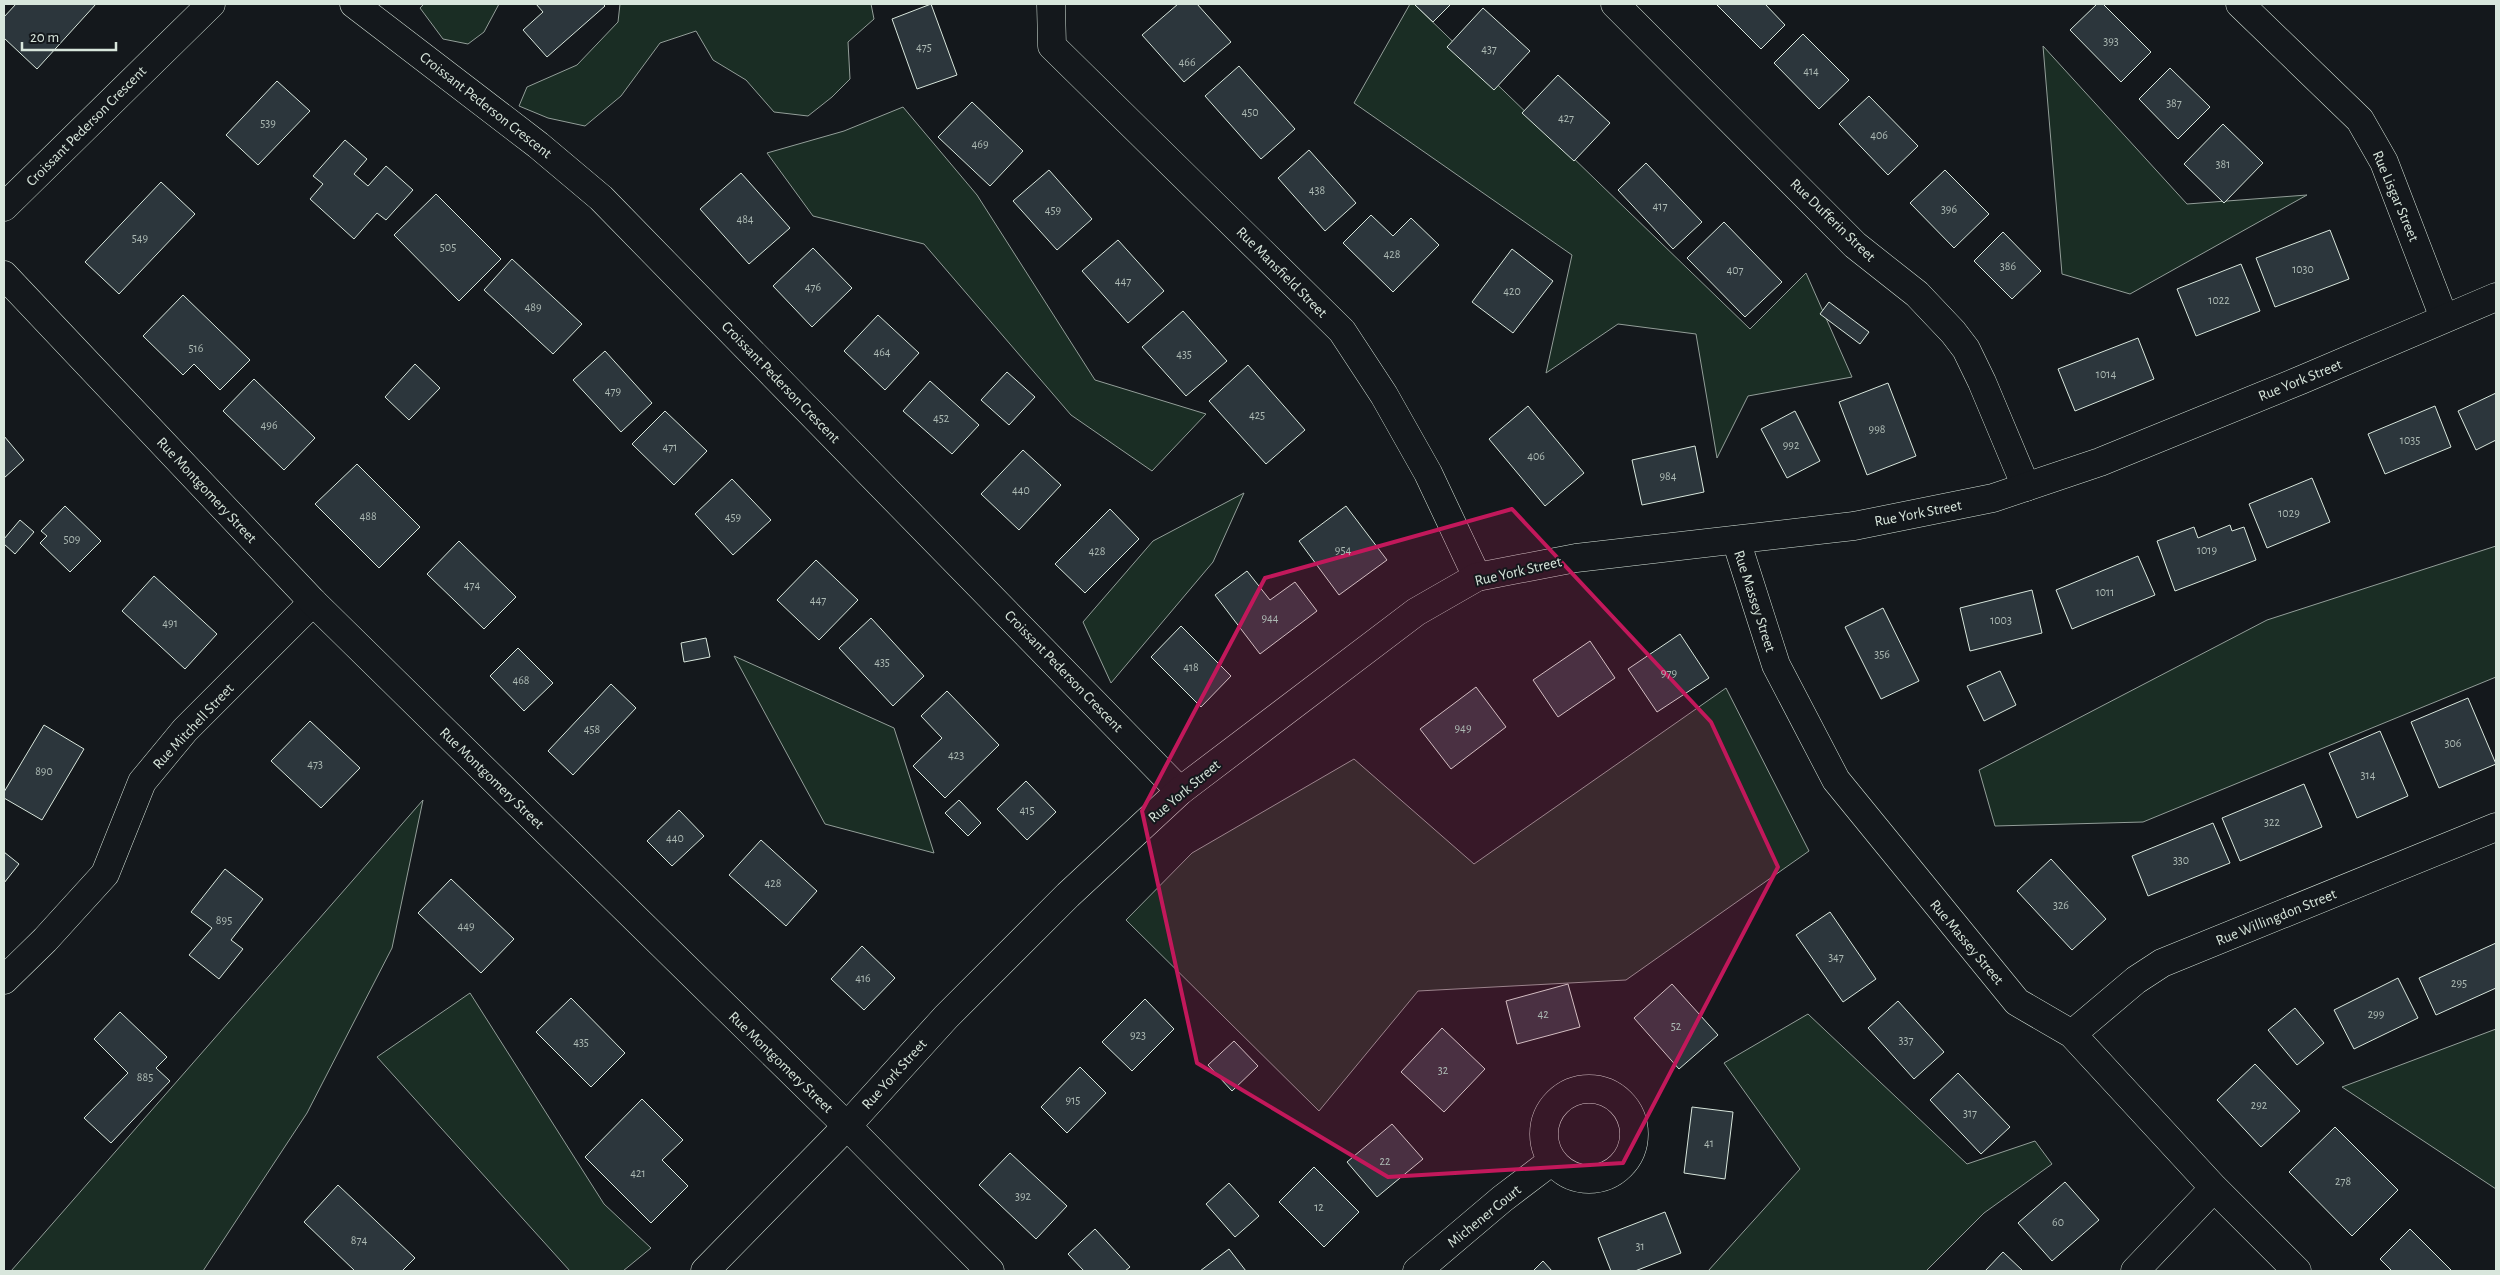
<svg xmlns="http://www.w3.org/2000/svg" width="2500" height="1275" font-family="'Alegreya Sans',sans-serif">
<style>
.green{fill:#1a2d24;stroke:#939e99}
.building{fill:#2c363c;stroke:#d8e6dc}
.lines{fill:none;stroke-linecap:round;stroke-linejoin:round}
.minor-casing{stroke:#d8e6dc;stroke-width:29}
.tertiary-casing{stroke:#d8e6dc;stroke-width:29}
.minor{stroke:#14181c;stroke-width:28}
.tertiary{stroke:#14181c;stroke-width:28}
.marked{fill:#c2185b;fill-opacity:0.2;stroke:#c2185b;stroke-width:4;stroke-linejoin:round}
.labels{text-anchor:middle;stroke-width:4;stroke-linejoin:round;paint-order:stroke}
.number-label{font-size:12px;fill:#adbab4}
.street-label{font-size:15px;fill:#d8e6dc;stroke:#14181c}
</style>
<rect width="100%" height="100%" fill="#14181c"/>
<!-- green -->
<path class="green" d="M 424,4 L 499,4 L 484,32 L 468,44 L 443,39 L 420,8 Z
M 620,4 L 871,4 L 874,19 L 848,42 L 850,79 L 832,97 L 808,116 L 774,112 L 746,80 L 713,60 L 696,31 L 660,43 L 621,96 L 585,126 L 548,118 L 519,106 L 527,87 L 577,65 L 618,22 Z
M 1410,4 L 1414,4 L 1750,329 L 1806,273 L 1852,377 L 1748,396 L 1717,458 L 1696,334 L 1618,324 L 1546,373 L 1572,255 L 1354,103 Z
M 2043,46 L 2187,204 L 2307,195 L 2130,294 L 2062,274 Z
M 903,107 L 977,195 L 1095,380 L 1206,414 L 1152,471 L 1071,415 L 924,244 L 813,216 L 767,153 L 844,131 Z
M 1244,493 L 1213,562 L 1111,683 L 1083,622 L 1153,541 Z
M 2496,546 L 2496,677 L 2143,822 L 1995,826 L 1979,770 L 2267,620 Z
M 734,656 L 894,728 L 934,853 L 825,824 Z
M 1726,688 L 1809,851 L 1626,980 L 1418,991 L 1319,1111 L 1126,920 L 1192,853 L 1354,759 L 1474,864 Z
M 423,800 L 392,948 L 307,1113 L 203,1271 L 11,1271 Z
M 470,993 L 604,1204 L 651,1248 L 623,1271 L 570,1271 L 377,1057 Z
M 1808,1014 L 1967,1164 L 2035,1141 L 2052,1164 L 1984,1213 L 1926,1271 L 1708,1271 L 1800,1169 L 1724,1063 Z
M 2496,1029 L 2496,1189 L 2342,1087 Z"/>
<!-- building -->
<path class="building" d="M 16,4 L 96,4 L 37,69 L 4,38 L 4,17 Z
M 536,4 L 603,4 L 605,6 L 547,57 L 523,30 L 543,12 Z
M 931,4 L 957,75 L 917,89 L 892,19 Z
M 1178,4 L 1197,4 L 1231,42 L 1184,82 L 1142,35 Z
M 1414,4 L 1451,4 L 1433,22 Z
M 1716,4 L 1765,4 L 1785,25 L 1761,49 Z
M 2097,4 L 2103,4 L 2151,52 L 2121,82 L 2070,30 Z
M 1483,8 L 1530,51 L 1494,90 L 1447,47 Z
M 1803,34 L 1849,80 L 1819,109 L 1774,63 Z
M 1239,66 L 1295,129 L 1261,159 L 1205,96 Z
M 2170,68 L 2210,107 L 2178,139 L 2139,99 Z
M 1558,75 L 1610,123 L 1574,161 L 1522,113 Z
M 277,81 L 310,111 L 258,165 L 226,135 Z
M 1869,96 L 1918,146 L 1888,175 L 1839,124 Z
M 972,102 L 1023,151 L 990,186 L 938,137 Z
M 2223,124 L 2263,163 L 2224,203 L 2184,164 Z
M 345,140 L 367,159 L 354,174 L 368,186 L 386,166 L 413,190 L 386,220 L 377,213 L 354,239 L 310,199 L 323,184 L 313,176 Z
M 1309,150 L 1356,203 L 1325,231 L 1278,178 Z
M 1646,163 L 1702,222 L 1673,249 L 1618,190 Z
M 1049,170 L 1092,219 L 1057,250 L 1013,201 Z
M 1945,170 L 1989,214 L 1954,248 L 1910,203 Z
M 741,173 L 790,228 L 749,264 L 700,209 Z
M 161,182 L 195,214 L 119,294 L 85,262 Z
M 436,194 L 501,259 L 459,301 L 394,235 Z
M 1371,215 L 1393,236 L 1411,218 L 1439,245 L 1393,292 L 1343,243 Z
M 1724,222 L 1782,282 L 1745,317 L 1687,258 Z
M 2330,230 L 2349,279 L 2275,307 L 2256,258 Z
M 2003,232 L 2041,271 L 2012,299 L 1974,261 Z
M 1118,240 L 1164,291 L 1128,323 L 1082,271 Z
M 813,248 L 852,288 L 812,327 L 773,286 Z
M 1512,249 L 1553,281 L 1513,333 L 1472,302 Z
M 512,259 L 582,324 L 553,354 L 484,290 Z
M 2241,264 L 2260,311 L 2196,336 L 2177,289 Z
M 183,295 L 250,360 L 220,390 L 194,364 L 183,375 L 143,336 Z
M 1829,302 L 1869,332 L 1860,344 L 1820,314 Z
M 1183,311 L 1227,361 L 1186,396 L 1142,347 Z
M 878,315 L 919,353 L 885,390 L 844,351 Z
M 2138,338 L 2154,379 L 2075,411 L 2058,369 Z
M 605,351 L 652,403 L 621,432 L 573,380 Z
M 415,364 L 440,388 L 409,420 L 385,397 Z
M 1248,365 L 1305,430 L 1266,464 L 1209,401 Z
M 1007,372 L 1035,397 L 1009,425 L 981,400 Z
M 254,379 L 315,438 L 284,470 L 223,411 Z
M 930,381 L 979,425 L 952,454 L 903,411 Z
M 1888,383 L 1916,456 L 1867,475 L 1839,402 Z
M 2496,393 L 2496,440 L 2476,450 L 2458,411 Z
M 1528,406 L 1584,473 L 1545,506 L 1489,439 Z
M 2435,406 L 2451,447 L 2385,474 L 2368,434 Z
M 665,411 L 707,451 L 674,485 L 632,444 Z
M 1795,411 L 1820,461 L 1787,478 L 1761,429 Z
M 4,436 L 24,460 L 4,478 Z
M 1695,446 L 1704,492 L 1642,505 L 1632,460 Z
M 1023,450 L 1061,485 L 1019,530 L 981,494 Z
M 357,464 L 420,527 L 379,568 L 315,504 Z
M 2312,478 L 2330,522 L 2267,548 L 2249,504 Z
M 732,479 L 771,520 L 733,555 L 695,514 Z
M 65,506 L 101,541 L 70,572 L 40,543 L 47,536 L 41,531 Z
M 1346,506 L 1387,560 L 1339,595 L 1299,541 Z
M 1110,509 L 1139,539 L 1085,593 L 1055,564 Z
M 20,520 L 34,532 L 15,554 L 4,544 L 4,539 Z
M 2230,525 L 2232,531 L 2244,527 L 2256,560 L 2175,591 L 2157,541 L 2194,527 L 2198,538 Z
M 459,541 L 516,597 L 484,629 L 427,574 Z
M 2138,556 L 2155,595 L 2072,629 L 2056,590 Z
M 816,560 L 858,600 L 819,640 L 777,600 Z
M 1247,571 L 1270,600 L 1295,582 L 1317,611 L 1260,654 L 1215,595 Z
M 154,576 L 217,634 L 185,669 L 122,611 Z
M 2032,590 L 2042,633 L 1970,651 L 1960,608 Z
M 1883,608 L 1919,681 L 1881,699 L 1845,627 Z
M 871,618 L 924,676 L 893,706 L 839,648 Z
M 1181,626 L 1231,676 L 1201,707 L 1151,657 Z
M 1680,634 L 1709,678 L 1657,712 L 1628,669 Z
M 706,638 L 710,657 L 684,662 L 681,643 Z
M 1590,641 L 1615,678 L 1558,717 L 1533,680 Z
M 518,648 L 553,683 L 524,711 L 490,676 Z
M 2000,671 L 2016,705 L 1984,721 L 1967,686 Z
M 611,684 L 636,708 L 573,775 L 548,751 Z
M 1476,687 L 1506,727 L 1451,769 L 1420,729 Z
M 947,691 L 999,745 L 945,798 L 913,766 L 942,738 L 921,716 Z
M 2468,698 L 2496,764 L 2439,788 L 2411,722 Z
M 310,721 L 360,768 L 321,808 L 271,761 Z
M 44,725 L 84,749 L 42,820 L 4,798 L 4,792 Z
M 2380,731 L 2408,796 L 2357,818 L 2329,753 Z
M 1026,781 L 1056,812 L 1027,840 L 997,809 Z
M 2304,784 L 2322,827 L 2240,861 L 2222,818 Z
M 959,800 L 981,823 L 968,836 L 945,813 Z
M 679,810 L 704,836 L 672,866 L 647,841 Z
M 2213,823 L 2230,863 L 2148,896 L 2132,856 Z
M 761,840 L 817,891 L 786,926 L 729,875 Z
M 4,852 L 19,864 L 4,883 Z
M 2051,859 L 2106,919 L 2072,950 L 2017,891 Z
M 225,869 L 263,899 L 231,940 L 243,949 L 219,979 L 189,955 L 212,928 L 191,912 Z
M 451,879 L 514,939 L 481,973 L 418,913 Z
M 1830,912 L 1876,979 L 1843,1002 L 1796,935 Z
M 2496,943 L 2496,988 L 2436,1015 L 2419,978 Z
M 862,946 L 895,978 L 864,1010 L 831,979 Z
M 2398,978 L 2418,1018 L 2354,1049 L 2334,1010 Z
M 1568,984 L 1580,1027 L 1517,1044 L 1506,1001 Z
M 1672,984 L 1718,1035 L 1679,1069 L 1634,1018 Z
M 571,998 L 625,1053 L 591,1087 L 536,1032 Z
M 1145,999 L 1174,1029 L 1132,1071 L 1102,1042 Z
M 1898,1001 L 1944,1052 L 1914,1079 L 1868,1028 Z
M 2295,1008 L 2324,1043 L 2297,1065 L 2268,1030 Z
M 120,1012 L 167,1057 L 156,1068 L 170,1081 L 111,1143 L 84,1118 L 128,1073 L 94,1039 Z
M 1442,1028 L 1485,1069 L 1444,1112 L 1401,1072 Z
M 1234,1041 L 1258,1066 L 1232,1091 L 1208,1065 Z
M 2255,1064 L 2300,1111 L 2261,1147 L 2217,1100 Z
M 1080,1067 L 1106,1093 L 1067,1133 L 1041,1107 Z
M 1958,1073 L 2010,1127 L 1981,1154 L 1930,1100 Z
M 642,1099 L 683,1140 L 662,1160 L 688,1186 L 651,1223 L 585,1157 Z
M 1692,1107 L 1733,1112 L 1725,1179 L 1684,1173 Z
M 1392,1124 L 1423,1159 L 1377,1197 L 1347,1162 Z
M 2335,1127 L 2398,1190 L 2352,1236 L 2289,1172 Z
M 1010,1153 L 1067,1206 L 1036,1239 L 979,1185 Z
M 1314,1167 L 1359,1212 L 1324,1247 L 1279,1202 Z
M 2065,1182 L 2099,1220 L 2052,1261 L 2018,1223 Z
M 1229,1183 L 1259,1216 L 1235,1237 L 1206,1204 Z
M 338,1185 L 415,1258 L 402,1271 L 355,1271 L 304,1222 Z
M 1665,1212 L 1681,1253 L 1635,1271 L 1611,1271 L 1598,1238 Z
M 1095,1229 L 1130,1267 L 1125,1271 L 1084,1271 L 1068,1254 Z
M 2410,1229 L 2452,1271 L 2392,1271 L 2380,1259 Z
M 1229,1249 L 1246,1271 L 1200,1271 Z
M 2003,1252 L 2023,1271 L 1985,1271 Z
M 1543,1261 L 1552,1271 L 1533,1271 Z"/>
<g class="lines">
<!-- minor casing -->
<g class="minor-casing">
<path id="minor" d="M 354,4 L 538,145 L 601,198 L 1180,791
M 1051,4 L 1052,46 L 1342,331 L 1384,395 L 1428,473 L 1477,577
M 1615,4 L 1855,245 L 1917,294 L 1953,332 L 1966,349 L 1982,382 L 2026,487
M 2240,4 L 2360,120 L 2384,162 L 2444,318
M 4,207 L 211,4
M 1736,540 L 1776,665 L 1836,780 L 2017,1002 L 2072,1034 L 2214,1188 L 2297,1271
M 4,980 L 45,940 L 105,874 L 142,782 L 185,730 L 313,602
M 2072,1034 L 2136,980 L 2162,963 L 2496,827
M1544 1134a45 45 0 1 1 90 0a45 45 0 1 1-90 0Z
M 1417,1271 L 1502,1199 L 1552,1161
M 2135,1271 L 2214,1188"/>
</g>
<!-- tertiary casing -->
<g class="tertiary-casing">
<path id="tertiary" d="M 4,275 L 313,602 L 847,1126 L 990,1271
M 705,1271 L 847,1126 L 946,1017 L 1068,895 L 1180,791 L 1416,612 L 1477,577 L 1576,558 L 1854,526 L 1993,498 L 2100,462 L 2301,380 L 2496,297"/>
</g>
<!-- minor -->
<use href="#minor" class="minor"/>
<!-- tertiary -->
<use href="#tertiary" class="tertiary"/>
</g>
<!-- marked area -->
<path class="marked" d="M 1512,509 L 1711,722 L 1778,867 L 1623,1163 L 1388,1177 L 1197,1063 L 1142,811 L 1265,578 Z"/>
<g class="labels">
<!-- number labels -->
<g class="number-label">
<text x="2111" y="45">393</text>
<text x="924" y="51">475</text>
<text x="1489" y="53">437</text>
<text x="1187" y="66">466</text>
<text x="1811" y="75">414</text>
<text x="2174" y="107">387</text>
<text x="1250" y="116">450</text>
<text x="1566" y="122">427</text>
<text x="268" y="127">539</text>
<text x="1879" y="139">406</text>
<text x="980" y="148">469</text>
<text x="2223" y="168">381</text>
<text x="1317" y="194">438</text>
<text x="1660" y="210">417</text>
<text x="1949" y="213">396</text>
<text x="1053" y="214">459</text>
<text x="745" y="223">484</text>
<text x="140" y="242">549</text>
<text x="448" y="251">505</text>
<text x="1392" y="258">428</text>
<text x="2008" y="270">386</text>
<text x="2303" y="273">1030</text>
<text x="1735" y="274">407</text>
<text x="1123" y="285">447</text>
<text x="813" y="291">476</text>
<text x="1512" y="295">420</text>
<text x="2219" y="304">1022</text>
<text x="533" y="311">489</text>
<text x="196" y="352">516</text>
<text x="882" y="356">464</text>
<text x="1184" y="358">435</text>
<text x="2106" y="378">1014</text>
<text x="613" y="395">479</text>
<text x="1257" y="419">425</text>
<text x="941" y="422">452</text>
<text x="269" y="429">496</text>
<text x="1877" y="433">998</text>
<text x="2410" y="444">1035</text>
<text x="1791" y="449">992</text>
<text x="670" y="451">471</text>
<text x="1536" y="460">406</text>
<text x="1668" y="480">984</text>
<text x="1021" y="494">440</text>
<text x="2289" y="517">1029</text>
<text x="368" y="520">488</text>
<text x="733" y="521">459</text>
<text x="72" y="543">509</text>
<text x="1343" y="554">954</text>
<text x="2207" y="554">1019</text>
<text x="1097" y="555">428</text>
<text x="472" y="589">474</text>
<text x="2105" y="596">1011</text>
<text x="818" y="604">447</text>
<text x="1270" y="622">944</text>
<text x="2001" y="624">1003</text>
<text x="170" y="627">491</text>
<text x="1882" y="658">356</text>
<text x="882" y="666">435</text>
<text x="1191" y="671">418</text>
<text x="1669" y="677">979</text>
<text x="521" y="684">468</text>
<text x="1463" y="732">949</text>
<text x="592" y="733">458</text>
<text x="2453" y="747">306</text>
<text x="956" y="759">423</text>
<text x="315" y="768">473</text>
<text x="44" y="775">890</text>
<text x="2368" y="779">314</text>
<text x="1027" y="814">415</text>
<text x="2272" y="826">322</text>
<text x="675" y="842">440</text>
<text x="2181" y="864">330</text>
<text x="773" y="887">428</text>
<text x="2061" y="909">326</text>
<text x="224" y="924">895</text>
<text x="466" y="930">449</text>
<text x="1836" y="961">347</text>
<text x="863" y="982">416</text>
<text x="2459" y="987">295</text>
<text x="1543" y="1018">42</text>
<text x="2376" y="1018">299</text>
<text x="1676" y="1030">52</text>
<text x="1138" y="1039">923</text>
<text x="1906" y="1044">337</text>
<text x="581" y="1046">435</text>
<text x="1443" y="1074">32</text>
<text x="145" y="1081">885</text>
<text x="1073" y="1104">915</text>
<text x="2259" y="1109">292</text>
<text x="1970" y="1117">317</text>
<text x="1709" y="1147">41</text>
<text x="1385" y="1165">22</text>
<text x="638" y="1177">421</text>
<text x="2343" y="1185">278</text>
<text x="1023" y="1200">392</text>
<text x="1319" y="1211">12</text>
<text x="2058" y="1226">60</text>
<text x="359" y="1244">874</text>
<text x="1640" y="1250">31</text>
</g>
<!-- street labels -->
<g class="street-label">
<text transform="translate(486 105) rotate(38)" y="5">Croissant Pederson Crescent</text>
<text transform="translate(86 126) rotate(-45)" y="5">Croissant Pederson Crescent</text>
<text transform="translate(2396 196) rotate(67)" y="5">Rue Lisgar Street</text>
<text transform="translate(1833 220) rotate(44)" y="5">Rue Dufferin Street</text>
<text transform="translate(1282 272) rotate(45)" y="5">Rue Mansfield Street</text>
<text transform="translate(2300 380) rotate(-22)" y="5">Rue York Street</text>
<text transform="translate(781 382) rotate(46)" y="5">Croissant Pederson Crescent</text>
<text transform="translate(207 490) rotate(47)" y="5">Rue Montgomery Street</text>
<text transform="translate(1918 513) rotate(-11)" y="5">Rue York Street</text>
<text transform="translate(1518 571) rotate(-13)" y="5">Rue York Street</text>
<text transform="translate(1755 601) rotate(72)" y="5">Rue Massey Street</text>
<text transform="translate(1064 671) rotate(46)" y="5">Croissant Pederson Crescent</text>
<text transform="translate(193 726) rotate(-47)" y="5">Rue Mitchell Street</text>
<text transform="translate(492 778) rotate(44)" y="5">Rue Montgomery Street</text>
<text transform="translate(1184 791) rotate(-40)" y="5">Rue York Street</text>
<text transform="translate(2276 917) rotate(-22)" y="5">Rue Willingdon Street</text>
<text transform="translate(1967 942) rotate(50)" y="5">Rue Massey Street</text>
<text transform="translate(781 1062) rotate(44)" y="5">Rue Montgomery Street</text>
<text transform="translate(894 1074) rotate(-48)" y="5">Rue York Street</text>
<text transform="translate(1484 1216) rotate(-39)" y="5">Michener Court</text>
</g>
</g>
<!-- border -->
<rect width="2500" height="1275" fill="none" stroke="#d8e6dc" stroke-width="10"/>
<!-- scale -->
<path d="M22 42v8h94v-8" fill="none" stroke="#d8e6dc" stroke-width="2.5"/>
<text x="30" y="42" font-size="15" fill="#d8e6dc" stroke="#14181c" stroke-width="4" paint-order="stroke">20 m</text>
</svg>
